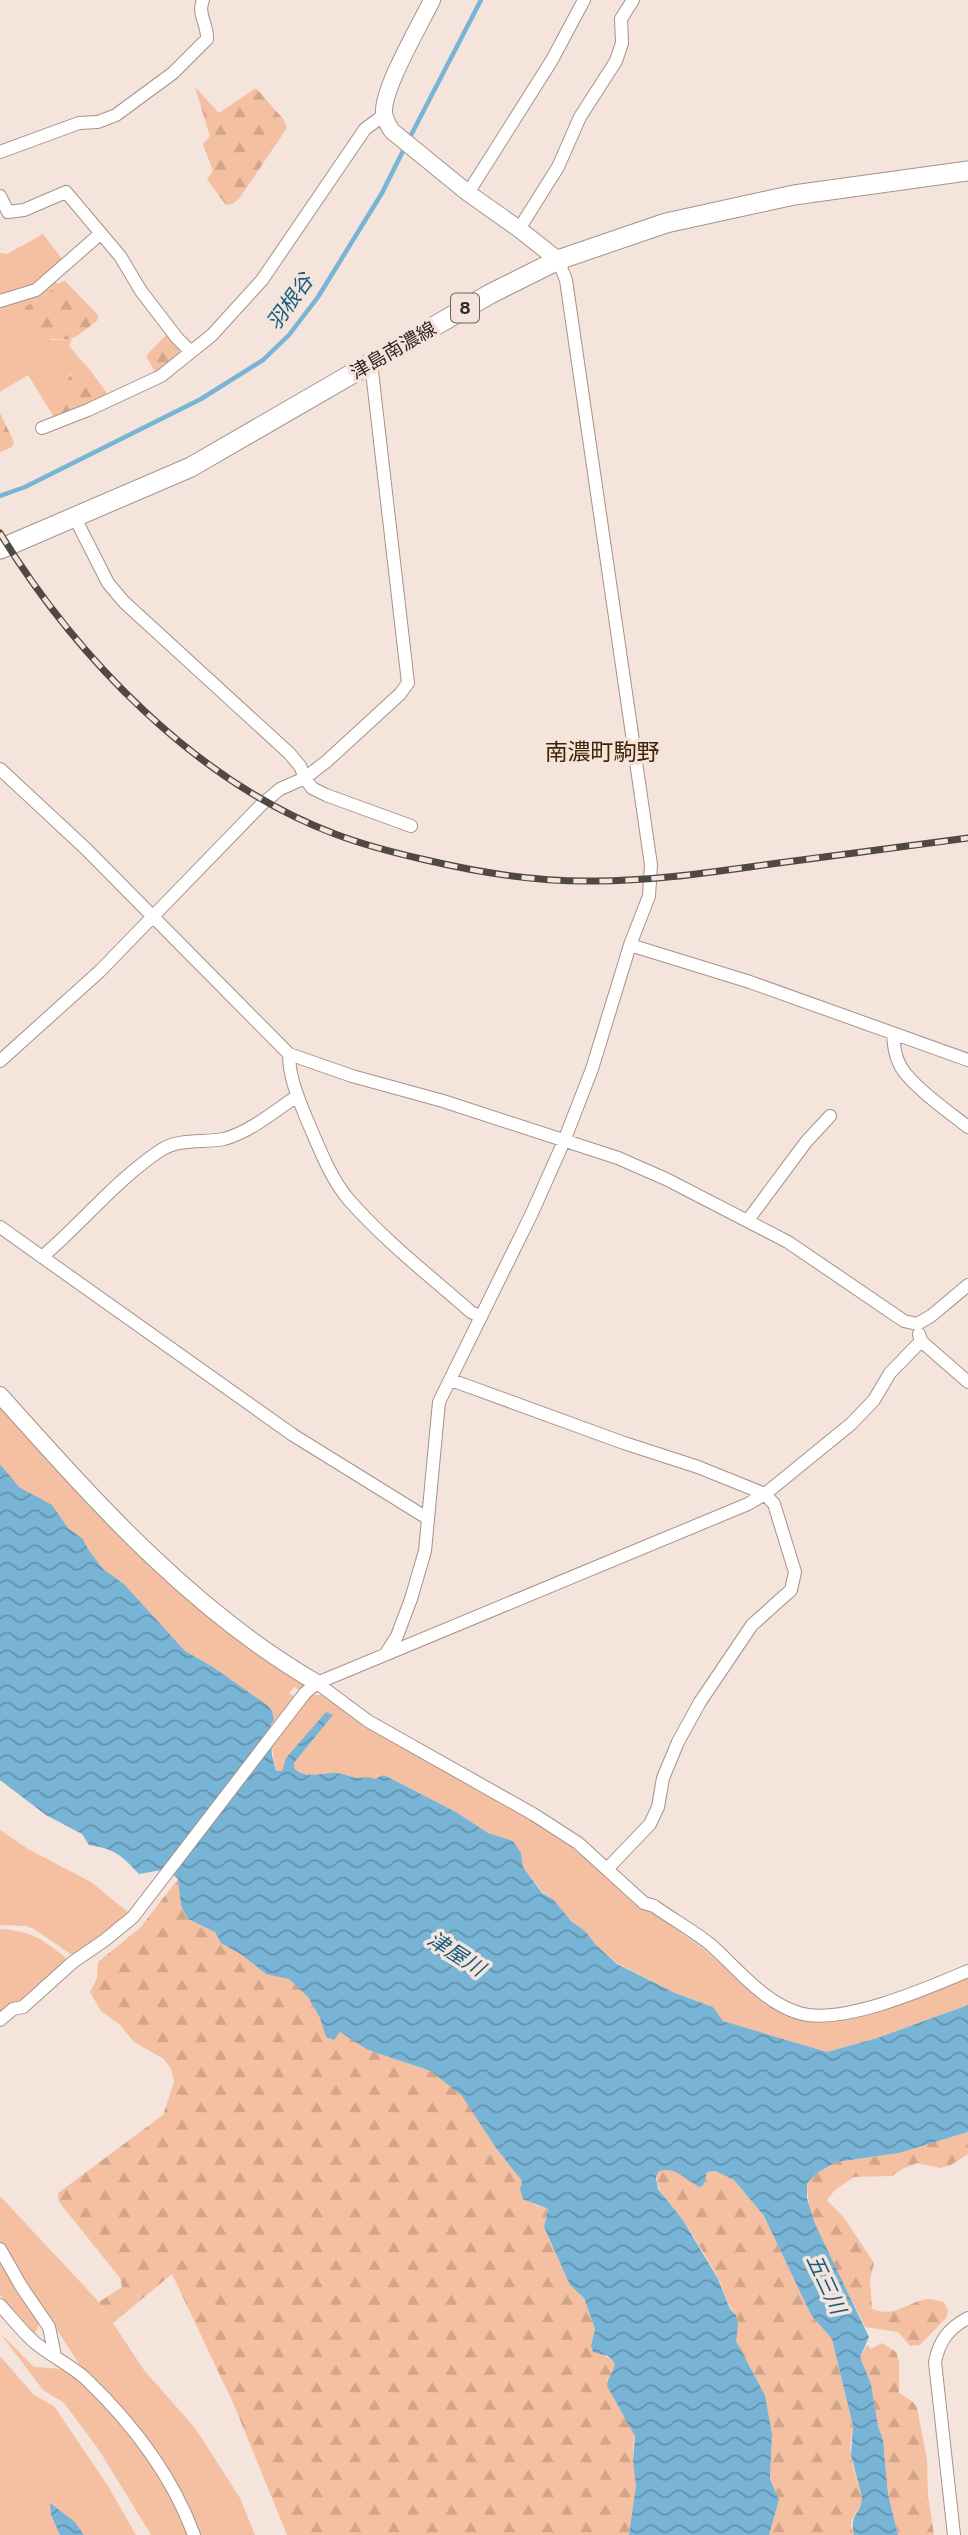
<svg xmlns="http://www.w3.org/2000/svg" width="968" height="2535" font-family="Figtree,'Noto Sans JP',sans-serif">
<style>
.grass{fill:#f5c0a2}
.forest{fill:url(#forest-firs)}
.water{fill:url(#water-waves)}
.lines{fill:none;stroke-linecap:round;stroke-linejoin:round}
.stream{stroke:#78b4d5;stroke-width:4.5}
.minor-casing{stroke:#a2948c;stroke-width:14}
.tertiary-casing{stroke:#a2948c;stroke-width:18}
.primary-casing{stroke:#a2948c;stroke-width:21}
.minor{stroke:#fff;stroke-width:12}
.tertiary{stroke:#fff;stroke-width:16}
.primary{stroke:#fff;stroke-width:19}
.rail-casing{stroke:#504844;stroke-width:7}
.rail{stroke:#f4e4db;stroke-width:4.5;stroke-dasharray:13;stroke-linecap:butt}
.labels{text-anchor:middle;stroke-width:7;stroke-linejoin:round;paint-order:stroke}
.shield{fill:#f4e4db;stroke:#6b625c;stroke-width:2}
.shield-label{font-size:18px;font-weight:bold;fill:#302a26}
.street-label{font-size:19px;fill:#302a26;stroke:#f4e4db}
.water-label{font-size:21px;font-style:italic;fill:#135e80;stroke:#f4e4db}
.quarter-label{font-size:23px;fill:#412506;stroke:#f4e4db}
</style>
<defs>
<pattern id="forest-firs" width="22" height="20" patternUnits="userSpaceOnUse" patternTransform="scale(1.75)"><rect width="22" height="20" fill="#f5c0a2"/><path d="M5 1l3.5 6h-7zM16 11l3.5 6h-7z" fill="#d2a58b"/></pattern>
<pattern id="water-waves" width="16" height="10" patternUnits="userSpaceOnUse" patternTransform="scale(1.75)"><rect width="16" height="10" fill="#78b4d5"/><path d="M0 5q4-4 8 0t8 0" fill="none" stroke="#6393ad"/></pattern>
</defs>
<rect width="100%" height="100%" fill="#f4e4db"/>
<!-- grass -->
<path class="grass" d="M 43,234 L 63,260 L 33,286 L 0,297 L 0,253 L 7,254 Z
M 55,281 L 58,284 L 42,299 L 26,306 L 51,340 L 72,339 L 69,346 L 90,370 C 58,368 63,393 60,417 L 55,419 L 28,375 L 0,392 L 0,306 C 23,301 37,296 55,281 Z
M 0,1407 C 55,1467 108,1530 170,1583 C 213,1621 259,1654 306,1686 L 302,1692 L 294,1687 L 289,1693 L 295,1697 L 270,1727 L 267,1705 L 213,1667 L 185,1651 L 124,1584 L 103,1569 L 88,1549 L 83,1539 L 68,1528 L 51,1505 L 19,1487 L 11,1479 L 0,1464 Z
M 307,1695 L 327,1695 L 530,1819 L 572,1848 L 599,1869 L 633,1903 L 649,1910 L 705,1950 L 760,1999 L 791,2016 L 818,2019 L 968,1976 L 968,2005 L 877,2038 L 827,2052 L 722,2021 L 713,2007 L 675,1993 L 617,1963 L 596,1945 L 585,1931 L 571,1921 L 553,1899 L 543,1893 L 523,1867 L 521,1853 L 513,1841 L 488,1833 L 456,1812 L 384,1775 L 374,1780 C 367,1776 365,1778 358,1778 C 351,1778 344,1773 336,1773 C 322,1772 305,1780 294,1768 L 294,1763 L 333,1715 L 284,1764 L 282,1772 L 276,1771 L 271,1742 Z
M 0,1830 L 28,1849 L 91,1882 L 129,1913 L 75,1957 L 34,1929 L 26,1926 L 0,1925 Z
M 0,1929 C 33,1932 39,1937 65,1957 L 66,1963 L 21,2002 L 0,2014 Z
M 0,2196 L 99,2302 L 144,2370 L 195,2428 L 240,2498 L 255,2535 L 200,2535 L 183,2495 L 81,2367 L 0,2241 Z
M 0,2260 L 17,2293 L 40,2321 L 35,2334 L 0,2295 Z
M 0,2333 L 34,2367 L 64,2369 L 82,2382 L 113,2414 L 154,2465 L 190,2535 L 151,2535 L 99,2450 L 64,2403 L 43,2390 Z
M 0,2356 L 34,2395 L 54,2406 L 108,2486 L 136,2535 L 84,2535 L 75,2522 L 59,2511 L 51,2515 L 60,2535 L 0,2535 Z"/>
<!-- forest -->
<path class="forest" d="M 195,87 L 219,113 L 256,88 L 284,120 L 287,128 L 239,199 L 232,204 L 226,205 L 207,179 L 213,171 L 203,144 L 210,136 Z
M 65,281 L 98,315 L 98,320 C 90,325 78,338 69,339 C 49,341 11,335 26,306 L 42,299 L 58,284 Z
M 167,334 L 179,347 L 181,356 L 156,374 L 146,356 Z
M 80,369 L 90,370 L 109,396 L 60,417 L 54,401 C 65,387 62,378 80,369 Z
M 0,413 L 14,442 L 12,447 L 0,452 Z
M 178,1879 L 181,1906 L 188,1919 L 215,1932 L 221,1943 L 242,1955 L 266,1974 L 289,1978 L 308,1997 L 320,2018 L 327,2037 L 334,2040 L 340,2031 L 350,2036 L 368,2050 L 431,2071 L 462,2095 L 496,2148 L 522,2181 L 520,2189 L 535,2205 L 548,2209 L 544,2227 L 570,2285 L 584,2298 L 595,2329 L 591,2346 C 598,2354 607,2355 615,2363 L 615,2370 L 607,2380 C 613,2401 626,2417 635,2436 C 630,2452 636,2469 636,2486 C 637,2503 631,2518 629,2535 L 287,2535 L 234,2405 L 172,2274 L 113,2323 L 99,2302 L 122,2287 L 120,2278 L 59,2202 L 58,2193 L 163,2115 L 174,2082 L 171,2069 L 164,2059 L 134,2042 L 119,2024 L 101,2011 L 90,1992 L 97,1978 L 98,1962 L 140,1928 Z
M 968,2132 L 968,2154 L 951,2165 L 940,2168 L 917,2163 L 902,2169 L 892,2176 L 854,2177 L 835,2190 L 827,2200 L 845,2219 L 874,2263 L 870,2280 L 872,2309 C 896,2318 905,2303 927,2299 C 932,2299 939,2301 944,2302 L 948,2310 L 946,2318 L 920,2345 L 910,2346 L 898,2332 L 865,2327 C 846,2283 807,2231 807,2182 L 817,2173 L 836,2162 L 899,2153 Z
M 664,2169 L 674,2170 L 703,2186 L 706,2172 L 715,2171 L 734,2180 L 764,2216 L 811,2315 L 832,2339 L 853,2426 L 850,2447 L 853,2466 L 862,2497 L 862,2503 L 852,2519 L 851,2525 L 854,2535 L 769,2535 L 779,2500 L 770,2479 L 772,2434 L 765,2395 L 736,2341 L 736,2315 C 726,2304 724,2289 717,2276 C 706,2257 695,2237 682,2219 C 673,2205 652,2190 658,2172 Z
M 882,2343 L 896,2352 L 899,2361 L 899,2393 L 913,2402 L 917,2408 L 927,2459 L 928,2495 L 934,2535 L 898,2535 L 888,2494 L 883,2440 L 878,2426 L 871,2384 L 860,2357 L 867,2345 L 871,2349 Z"/>
<!-- water -->
<path class="water" d="M 0,1464 L 19,1487 L 52,1505 L 68,1528 L 83,1539 L 88,1549 L 103,1569 L 124,1584 L 185,1651 L 213,1667 L 267,1705 L 272,1711 L 274,1719 L 270,1727 L 272,1755 L 276,1771 L 282,1771 L 286,1758 L 326,1712 L 333,1715 L 294,1763 L 294,1768 C 305,1780 322,1772 336,1773 C 344,1773 351,1778 358,1778 C 365,1778 367,1776 374,1779 L 384,1775 L 456,1812 L 488,1833 L 513,1841 L 521,1853 L 523,1867 L 542,1893 L 553,1899 L 571,1921 L 585,1931 L 596,1945 L 617,1964 L 675,1993 L 713,2007 L 723,2021 L 827,2052 L 877,2038 L 968,2005 L 968,2132 L 899,2153 L 836,2162 L 817,2173 L 807,2183 L 807,2198 L 815,2224 L 869,2337 L 860,2357 L 871,2384 L 878,2426 L 883,2440 L 888,2494 L 898,2535 L 854,2535 C 849,2512 861,2516 862,2497 L 851,2455 L 853,2426 L 832,2339 L 811,2315 L 764,2216 L 734,2180 L 715,2171 L 707,2172 L 703,2186 L 699,2187 C 684,2179 675,2165 658,2172 L 656,2178 L 658,2189 L 683,2220 L 718,2279 L 730,2309 L 736,2315 L 738,2325 L 736,2341 L 765,2395 L 772,2434 L 770,2479 L 779,2500 L 769,2535 L 629,2535 L 636,2486 L 633,2461 L 635,2436 L 607,2386 C 607,2377 614,2373 615,2363 L 608,2356 L 593,2352 L 591,2346 L 595,2329 L 584,2298 L 570,2285 L 544,2227 L 548,2209 L 523,2199 L 520,2189 L 522,2181 L 496,2148 L 462,2096 L 431,2071 L 368,2050 L 340,2032 L 334,2040 L 326,2037 L 320,2018 L 308,1997 L 289,1979 L 266,1974 L 242,1955 L 221,1943 L 215,1932 L 188,1919 L 181,1906 L 178,1879 L 167,1869 L 139,1874 C 121,1855 115,1849 89,1845 L 82,1834 L 46,1815 L 0,1780 Z
M 50,2503 L 75,2522 L 84,2535 L 60,2535 L 51,2515 Z"/>
<g class="lines">
<!-- stream -->
<path class="stream" d="M 409,139 L 481,0
M 0,496 L 25,487 L 201,399 L 263,360 L 289,335 L 318,297 L 382,193 L 405,147"/>
<!-- minor casing -->
<g class="minor-casing">
<path id="minor" d="M 0,152 L 79,123 L 98,122 L 116,115 L 173,73 L 207,39 C 208,25 197,14 203,0
M 468,193 L 552,60 L 584,0
M 0,196 L 8,212 L 24,210 L 66,192 L 120,256 L 141,291 L 177,338 L 191,352
M 519,229 L 558,167 L 580,117 L 616,61 L 622,43 L 621,19 L 633,0
M 0,301 L 36,290 L 100,234
M 42,428 L 88,410 L 161,376 L 212,335 L 262,280 L 365,129 L 384,115
M 74,516 L 108,583 L 124,602 L 289,753 L 300,766 L 305,778 L 327,761 L 400,694 L 408,683 L 371,363
M 0,769 L 85,848 L 289,1054 L 352,1076 L 443,1101 L 618,1158 L 666,1179 L 788,1242 L 904,1321 L 917,1324 L 931,1316 L 968,1285
M 630,945 L 750,982 L 968,1060
M 893,1035 C 894,1046 895,1057 901,1067 C 912,1086 950,1113 968,1127
M 289,1054 C 289,1077 298,1098 307,1120 C 319,1147 330,1178 349,1200 C 385,1241 430,1276 471,1312 L 481,1317
M 0,1061 L 100,971 L 261,805 L 280,789 L 305,778 L 312,788 L 326,795 L 411,826
M 748,1220 L 806,1142 L 830,1116
M 0,1227 L 293,1435 L 427,1518
M 42,1257 C 82,1223 117,1179 161,1150 C 179,1138 204,1143 224,1139 C 250,1132 275,1111 297,1096
M 919,1334 L 921,1341 L 968,1382
M 451,1380 L 624,1443 L 698,1467 L 765,1494 L 774,1504 L 795,1572 L 791,1590 L 752,1625 L 700,1702 L 678,1742 L 663,1778 L 658,1807 L 650,1824 L 607,1869
M 385,1655 L 397,1636 L 411,1599 L 425,1551 L 439,1402 L 532,1213 L 564,1141 L 592,1069 L 630,945 L 649,896 L 651,865 L 566,280 L 558,260
M 317,1683 L 368,1721 L 533,1814 L 578,1843 L 644,1903 L 654,1906 C 672,1919 694,1931 711,1945 C 738,1969 763,2002 799,2013 C 841,2026 928,1988 968,1971
M 0,2020 L 13,2009 L 23,2007 L 73,1962 L 105,1940 L 133,1917 L 305,1693 L 317,1683 L 748,1504 L 765,1494 L 851,1424 L 874,1400 L 890,1373 L 921,1341
M 0,2249 L 21,2286 L 49,2327 L 55,2356
M 0,2305 C 11,2317 21,2330 33,2341 C 49,2355 69,2364 85,2378 C 131,2422 172,2475 194,2535
M 954,2535 L 935,2362 C 939,2341 949,2328 968,2318"/>
</g>
<!-- tertiary casing -->
<g class="tertiary-casing">
<path id="tertiary" d="M 432,0 C 420,25 384,86 384,111 C 384,119 388,125 392,131 L 468,193 L 519,229 L 558,260
M 0,1395 C 96,1502 191,1610 317,1683"/>
</g>
<!-- primary casing -->
<g class="primary-casing">
<path id="primary" d="M 0,549 L 191,467 L 490,294 L 558,260 L 666,223 L 794,195 L 968,171"/>
</g>
<!-- minor -->
<use href="#minor" class="minor"/>
<!-- tertiary -->
<use href="#tertiary" class="tertiary"/>
<!-- primary -->
<use href="#primary" class="primary"/>
<!-- rail casing -->
<g class="rail-casing">
<path id="rail" d="M 0,533 C 76,657 196,782 335,834 C 364,845 395,853 426,860 C 481,873 538,882 595,881 C 654,881 712,872 771,864 C 837,855 902,847 968,838"/>
</g>
<!-- rail -->
<use href="#rail" class="rail"/>
</g>
<g class="labels">
<!-- shield labels -->
<rect class="shield" x="451" y="293.5" width="28" height="29" rx="5"/>
<g class="shield-label">
<text x="465" y="314">8</text>
</g>
<!-- street labels -->
<g class="street-label">
<text transform="translate(393 350) rotate(-30)" y="7">津島南濃線</text>
</g>
<!-- water labels -->
<g class="water-label">
<text transform="translate(290 302) rotate(-54)" y="7">羽根谷</text>
<text transform="translate(456 1954) rotate(33)" y="7">津屋川</text>
<text transform="translate(826 2284) rotate(65)" y="7">五三川</text>
</g>
<!-- quarter labels -->
<g class="quarter-label">
<text x="602" y="760">南濃町駒野</text>
</g>
</g>
</svg>
